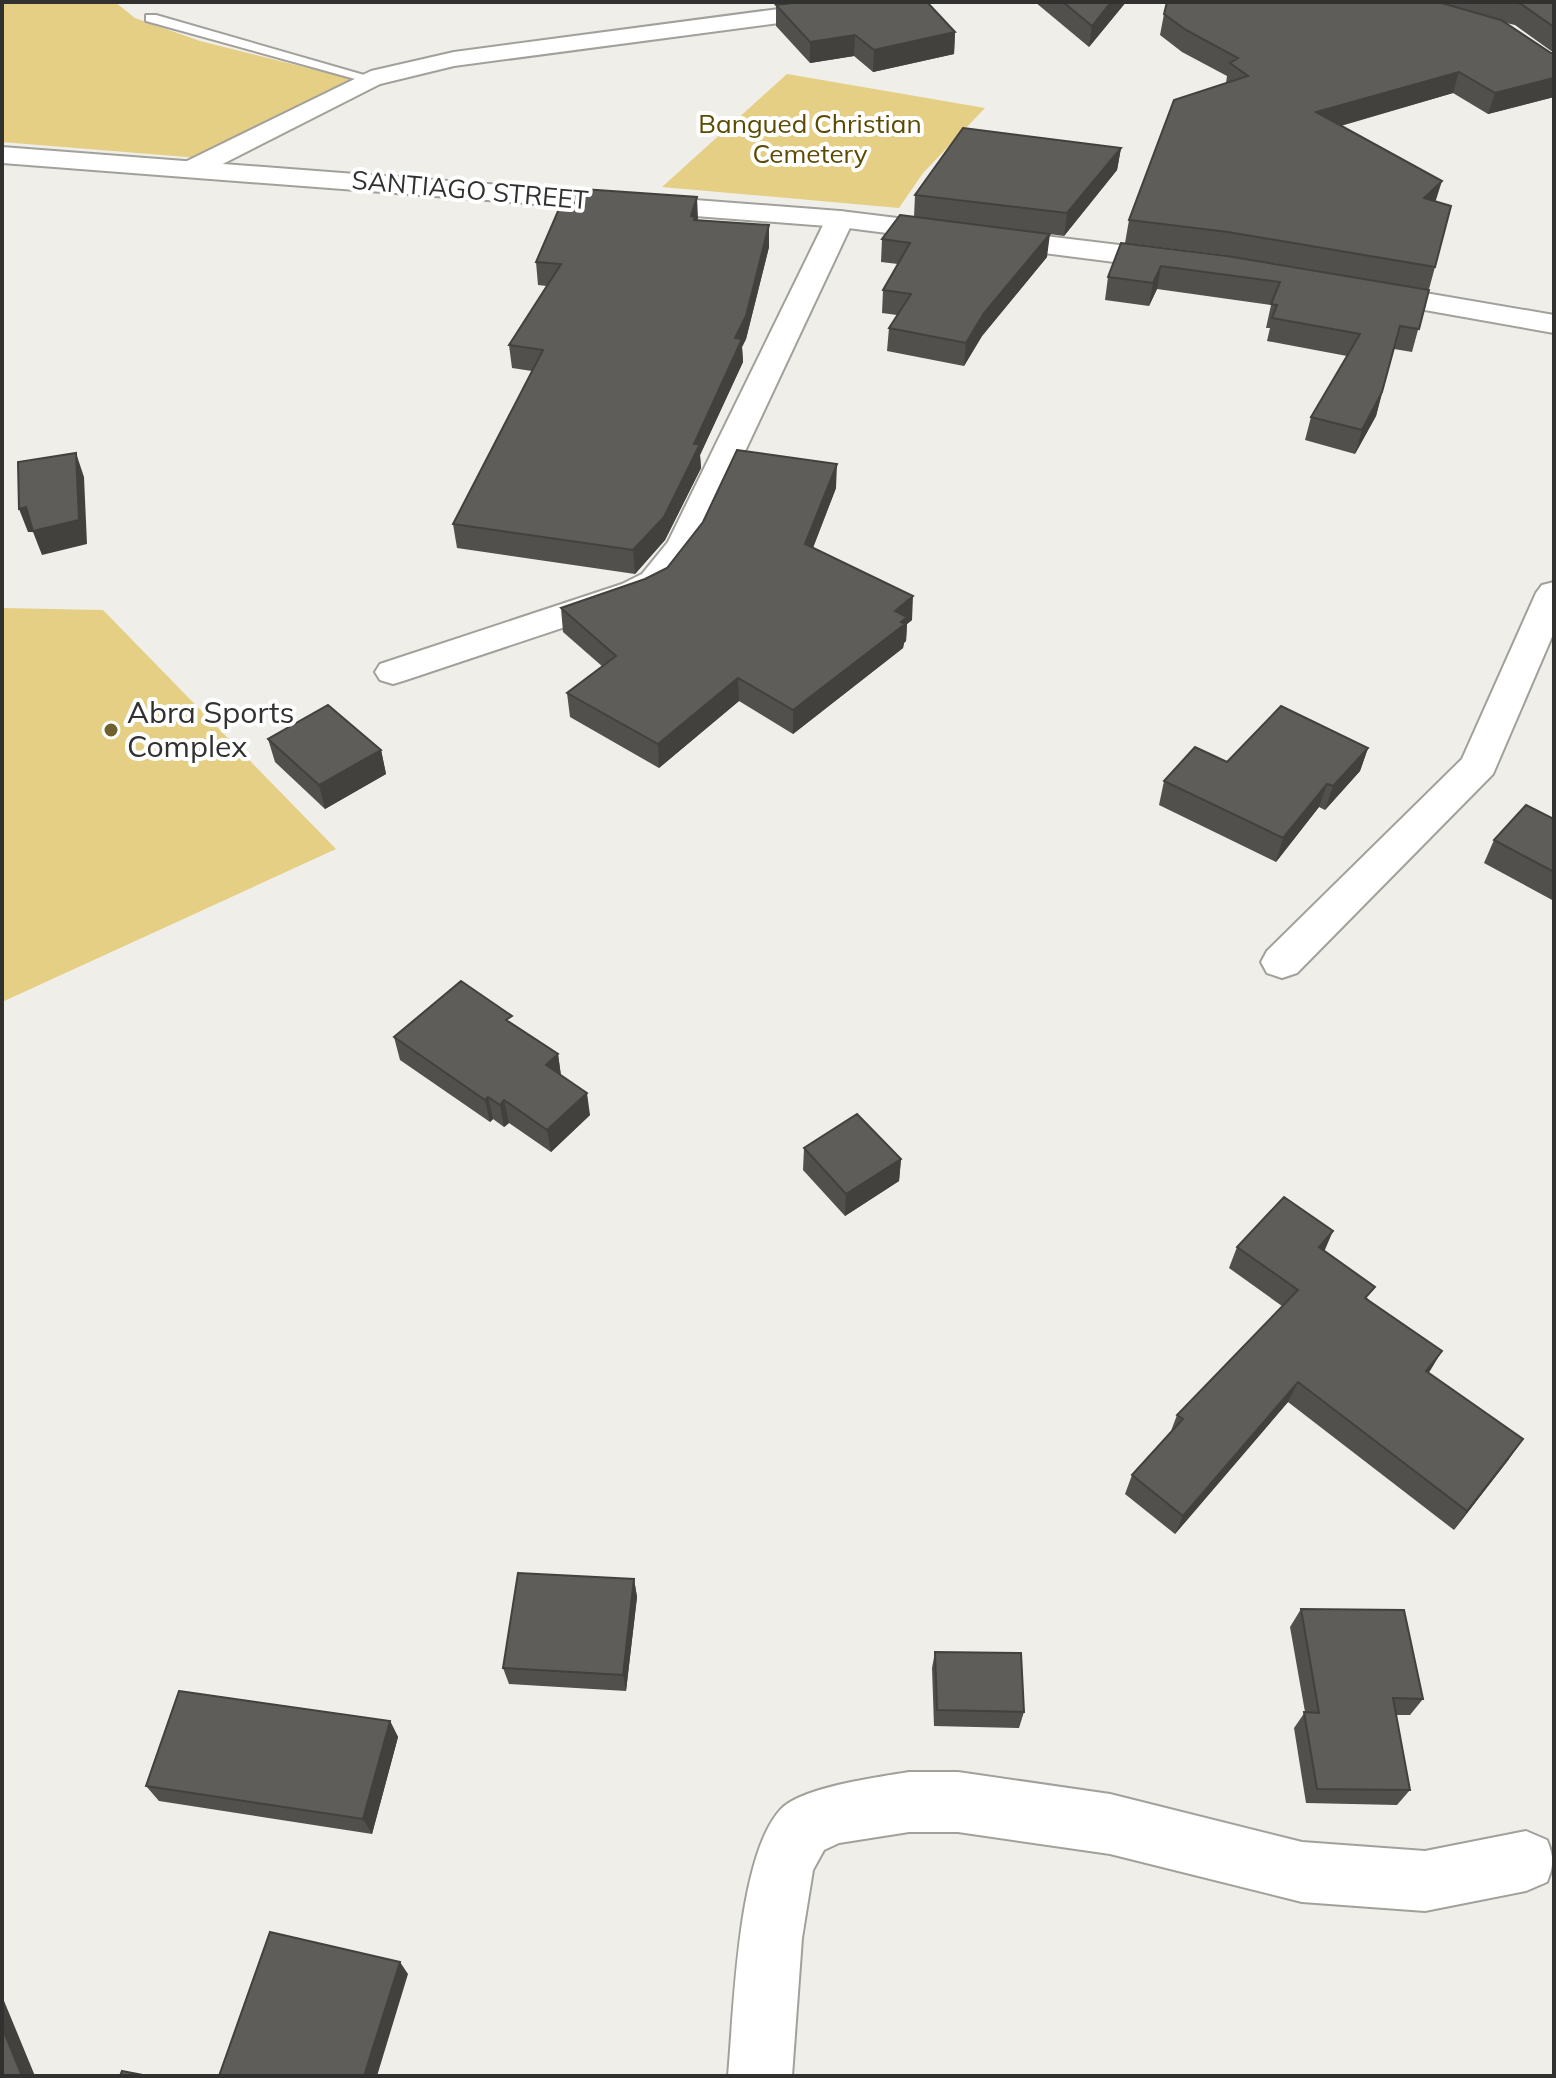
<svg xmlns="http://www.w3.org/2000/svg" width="1556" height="2078" font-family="Mulish,sans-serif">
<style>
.green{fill:#e5cf84}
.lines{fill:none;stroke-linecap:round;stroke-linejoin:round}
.lane-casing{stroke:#a1a09b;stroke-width:4}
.street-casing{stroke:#a1a09b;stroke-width:4}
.secondary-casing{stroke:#a1a09b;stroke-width:4}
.lane{fill:#fff;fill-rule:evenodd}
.street{fill:#fff;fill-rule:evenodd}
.secondary{fill:#fff;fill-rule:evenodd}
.wall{fill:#51504d;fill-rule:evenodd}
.shaded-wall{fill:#42413e}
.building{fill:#5e5d59;stroke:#42413e;stroke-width:2}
.poi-dot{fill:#6f602d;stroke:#fff;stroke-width:3}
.labels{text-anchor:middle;stroke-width:8;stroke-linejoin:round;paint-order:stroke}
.far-park-label{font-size:26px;fill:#5b4a02;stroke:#fff}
.far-street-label{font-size:26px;fill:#31312f;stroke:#fff}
.poi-label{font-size:30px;fill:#31312f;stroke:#fff;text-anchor:start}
</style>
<rect width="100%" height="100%" fill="#efeee9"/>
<!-- green -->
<path class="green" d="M 2,2 L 115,2 L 135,18 L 200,41 L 352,79 L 199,158 L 2,142 Z
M 787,74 L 985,108 L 923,173 L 899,208 L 662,187 Z
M 2,608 L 103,610 L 336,849 L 2,1002 Z"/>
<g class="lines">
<!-- lane casing -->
<g class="lane-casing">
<path id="lane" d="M 146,15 L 156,15 L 378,79 L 366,82 L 146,21 Z"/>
</g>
<!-- street casing -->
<g class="street-casing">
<path id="street" d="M 831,2 L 897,2 L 893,7 L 885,9 L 454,66 L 380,84 L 203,174 L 185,174 L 181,168 L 185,162 L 371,71 L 454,52 Z
M 840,211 L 850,213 L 854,219 L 701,545 L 666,590 L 646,600 L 406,680 L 393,684 L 380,680 L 375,672 L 380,664 L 622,584 L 642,574 L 668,542 L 826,219 L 830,213 Z
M 1554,582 L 1554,632 L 1493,774 L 1297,973 L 1282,978 L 1267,973 L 1261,962 L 1267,951 L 1462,759 L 1536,593 L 1542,585 Z
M 909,1772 L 958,1772 L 1110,1794 L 1302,1842 L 1425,1851 L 1526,1831 L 1547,1840 C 1554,1857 1554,1865 1547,1882 L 1526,1891 L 1425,1911 L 1302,1902 L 1110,1854 L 958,1832 L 909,1832 L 839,1843 L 824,1850 L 813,1870 L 802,1938 L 792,2076 L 728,2076 C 734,2011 737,1856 781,1809 C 802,1787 879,1777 909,1772 Z"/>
</g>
<!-- secondary casing -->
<g class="secondary-casing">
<path id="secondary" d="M 2,147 L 840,211 L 1177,252 L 1187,255 L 1191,261 L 1187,267 L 1177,270 L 840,227 L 2,163 Z
M 1367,283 L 1554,315 L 1554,333 L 1357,298 L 1352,292 L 1357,286 Z"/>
</g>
<!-- lane -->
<use href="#lane" class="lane"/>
<!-- street -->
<use href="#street" class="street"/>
<!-- secondary -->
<use href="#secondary" class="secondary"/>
</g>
<!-- wall -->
<path class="wall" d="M 772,2 L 927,2 L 955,32 L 954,54 L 873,72 L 854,56 L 810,63 L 776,26 L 776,5 L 778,5 Z
M 1035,2 L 1126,2 L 1089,47 Z
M 1442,2 L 1554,2 L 1554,97 L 1488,114 L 1453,93 L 1341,126 L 1436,202 L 1435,267 L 1412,352 L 1394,349 L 1376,416 L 1355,454 L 1305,440 L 1311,417 L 1347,356 L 1267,341 L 1270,328 L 1266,328 L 1271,305 L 1157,289 L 1149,306 L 1105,300 L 1108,277 L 1121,243 L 1394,284 L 1224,255 L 1125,243 L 1129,220 L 1226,83 L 1227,76 L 1182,52 L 1160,35 L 1164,14 L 1440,3 L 1448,6 ZM 1506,23 L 1515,25 L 1554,53 L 1551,53 Z
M 1121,148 L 1117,170 L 1064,236 L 1020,230 L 1047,257 L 982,336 L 964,366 L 887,351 L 889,328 L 897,315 L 882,313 L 883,290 L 898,264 L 881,262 L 882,239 L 914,217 L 915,195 Z
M 697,220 L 769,247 L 746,339 L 742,347 L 743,362 L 700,455 L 701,468 L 665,540 L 635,574 L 457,548 L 453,524 L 532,371 L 512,368 L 509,345 L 547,286 L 538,285 L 536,262 Z
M 836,488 L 813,548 L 912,620 L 907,624 L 906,641 L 904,643 L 903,648 L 793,734 L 739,701 L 659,768 L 570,717 L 567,693 L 603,667 L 563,632 L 561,608 L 645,579 Z
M 268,739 L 381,750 L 386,774 L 325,809 L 275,762 Z
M 1368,748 L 1360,771 L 1325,810 L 1319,807 L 1276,862 L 1159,805 L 1164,781 L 1227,762 Z
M 1554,819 L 1554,901 L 1484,863 L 1494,840 Z
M 513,1025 L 558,1054 L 561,1075 L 590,1115 L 551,1152 L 509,1123 L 504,1127 L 493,1119 L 490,1122 L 400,1060 L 394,1037 Z
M 804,1148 L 901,1159 L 899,1181 L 845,1216 L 803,1170 Z
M 1237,1247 L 1324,1251 L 1369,1300 L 1429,1373 L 1509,1459 L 1454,1530 L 1288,1402 L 1175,1534 L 1125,1494 L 1132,1475 L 1171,1431 L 1177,1415 L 1282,1306 L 1229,1268 Z
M 634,1579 L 637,1597 L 626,1691 L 509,1684 L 503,1668 Z
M 1301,1609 L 1423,1699 L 1410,1715 L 1396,1715 L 1410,1790 L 1397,1805 L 1306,1803 L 1294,1728 L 1305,1712 L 1290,1627 Z
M 935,1652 L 1024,1712 L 1019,1728 L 934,1726 L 932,1668 Z
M 390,1721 L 398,1737 L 372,1834 L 159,1801 L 146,1786 Z"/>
<!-- shaded-wall -->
<path class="shaded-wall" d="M 779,2 L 808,2 L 779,6 Z
M 1111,2 L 1126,2 L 1089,47 L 1092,26 Z
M 955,32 L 954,54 L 873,72 L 874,50 Z
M 855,35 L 854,56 L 810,63 L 810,42 Z
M 1459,72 L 1453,93 L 1311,134 L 1316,112 Z
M 1554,78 L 1554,97 L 1488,114 L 1495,93 Z
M 1121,148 L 1117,170 L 1064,236 L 1067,213 Z
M 1442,181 L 1435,203 L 1424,198 Z
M 697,197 L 698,219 L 695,226 L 691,216 Z
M 769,225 L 769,247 L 746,339 L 742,347 L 743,362 L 700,455 L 701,468 L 665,540 L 635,574 L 633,550 L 694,444 L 735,338 Z
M 1050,234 L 1047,257 L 982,336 L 964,366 L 966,343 L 984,313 Z
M 1161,266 L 1157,289 L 1149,306 L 1153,283 Z
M 1382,392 L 1376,416 L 1355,454 L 1362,430 Z
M 76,453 L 84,477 L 87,544 L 42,555 L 33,532 L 28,532 L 19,509 Z
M 837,464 L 836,488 L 805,568 L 805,544 Z
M 913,596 L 912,620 L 907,624 L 906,641 L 904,643 L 903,648 L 793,734 L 793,710 L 895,611 Z
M 738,678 L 739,701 L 659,768 L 658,744 Z
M 1368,748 L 1360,771 L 1325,810 L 1333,786 Z
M 381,750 L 386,774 L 325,809 L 319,785 Z
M 1327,784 L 1319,807 L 1276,862 L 1283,838 Z
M 558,1054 L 561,1077 L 546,1065 Z
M 587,1093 L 590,1115 L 551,1152 L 547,1130 Z
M 488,1097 L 493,1119 L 490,1122 L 485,1100 Z
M 504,1100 L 509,1123 L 504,1127 L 500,1105 Z
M 901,1159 L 899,1181 L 845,1216 L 846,1194 Z
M 1333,1231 L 1324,1252 L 1319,1247 Z
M 1442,1351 L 1430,1371 L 1414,1391 L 1426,1371 Z
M 1298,1382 L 1288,1402 L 1175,1534 L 1183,1516 Z
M 1523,1439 L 1509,1459 L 1454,1530 L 1467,1511 Z
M 634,1579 L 637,1597 L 626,1691 L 623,1675 Z
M 390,1721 L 398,1737 L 372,1834 L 363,1819 Z
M 400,1962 L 408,1974 L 377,2076 L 364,2076 Z
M 2,1996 L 35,2076 L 22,2076 L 2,2027 Z"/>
<!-- building -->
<path class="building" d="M 802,2 L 927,2 L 955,32 L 874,50 L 855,35 L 810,42 L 776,5 Z
M 1063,2 L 1111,2 L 1092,26 Z
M 1167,2 L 1438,2 L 1501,20 L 1551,53 L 1554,53 L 1554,78 L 1495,93 L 1459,72 L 1316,112 L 1442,181 L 1424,198 L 1451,206 L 1435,267 L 1228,232 L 1129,220 L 1174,100 L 1248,76 L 1230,63 L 1238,58 L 1186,30 L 1164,14 Z
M 1513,2 L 1554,2 L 1554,27 L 1521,4 Z
M 963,128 L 1121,148 L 1067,213 L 915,195 Z
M 568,188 L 697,197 L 691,216 L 695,217 L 694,220 L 769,225 L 746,316 L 735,338 L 742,339 L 694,444 L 700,444 L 664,517 L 633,550 L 453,524 L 543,350 L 509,345 L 561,264 L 536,262 Z
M 900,215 L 1050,234 L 984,313 L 966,343 L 889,328 L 911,294 L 883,290 L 910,243 L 882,239 Z
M 1121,243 L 1227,256 L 1429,290 L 1419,329 L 1400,326 L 1382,392 L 1362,430 L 1311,417 L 1360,334 L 1272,318 L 1277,305 L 1271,304 L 1280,282 L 1161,266 L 1153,283 L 1108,277 Z
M 737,450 L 837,464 L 805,544 L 913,596 L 895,611 L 907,617 L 901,622 L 905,624 L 793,710 L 738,678 L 658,744 L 567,693 L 616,656 L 561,608 L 645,579 L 667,568 L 703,522 Z
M 76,453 L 79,520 L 33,531 L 26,507 L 19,509 L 18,462 Z
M 328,705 L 381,750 L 319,785 L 268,739 Z
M 1281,706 L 1368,748 L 1333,786 L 1327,784 L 1283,838 L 1164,781 L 1195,747 L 1227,762 Z
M 1526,805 L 1554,819 L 1554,872 L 1494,840 Z
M 461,981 L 512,1016 L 506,1020 L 558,1054 L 546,1065 L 587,1093 L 547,1130 L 504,1100 L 500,1105 L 488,1097 L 485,1100 L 394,1037 Z
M 857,1114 L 901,1159 L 846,1194 L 804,1148 Z
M 1284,1197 L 1333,1231 L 1319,1247 L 1375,1287 L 1365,1298 L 1442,1351 L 1426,1371 L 1523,1439 L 1467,1511 L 1298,1382 L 1183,1516 L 1132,1475 L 1183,1419 L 1177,1415 L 1298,1290 L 1237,1247 Z
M 518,1573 L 634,1579 L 623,1675 L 503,1668 Z
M 1301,1609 L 1404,1610 L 1423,1699 L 1393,1698 L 1410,1790 L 1317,1789 L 1304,1712 L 1319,1713 Z
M 935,1652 L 1021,1653 L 1024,1712 L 937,1710 Z
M 179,1691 L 390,1721 L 363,1819 L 146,1786 Z
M 270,1932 L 400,1962 L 364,2076 L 219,2076 Z
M 2,2027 L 22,2076 L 2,2076 Z
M 122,2071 L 148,2076 L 120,2076 Z"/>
<!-- markers -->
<circle class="poi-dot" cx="111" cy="730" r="8"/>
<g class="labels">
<!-- far-park labels -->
<g class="far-park-label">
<text x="810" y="133">Bangued Christian<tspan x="810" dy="30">Cemetery</tspan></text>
</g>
<!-- far-street labels -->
<g class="far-street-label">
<text transform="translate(470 190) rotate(5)" y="9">SANTIAGO STREET</text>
</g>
<!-- poi labels -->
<g class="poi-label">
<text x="127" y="723">Abra Sports<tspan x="127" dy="34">Complex</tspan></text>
</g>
</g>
<!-- border -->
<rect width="1556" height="2078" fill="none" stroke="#31312f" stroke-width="8"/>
</svg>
